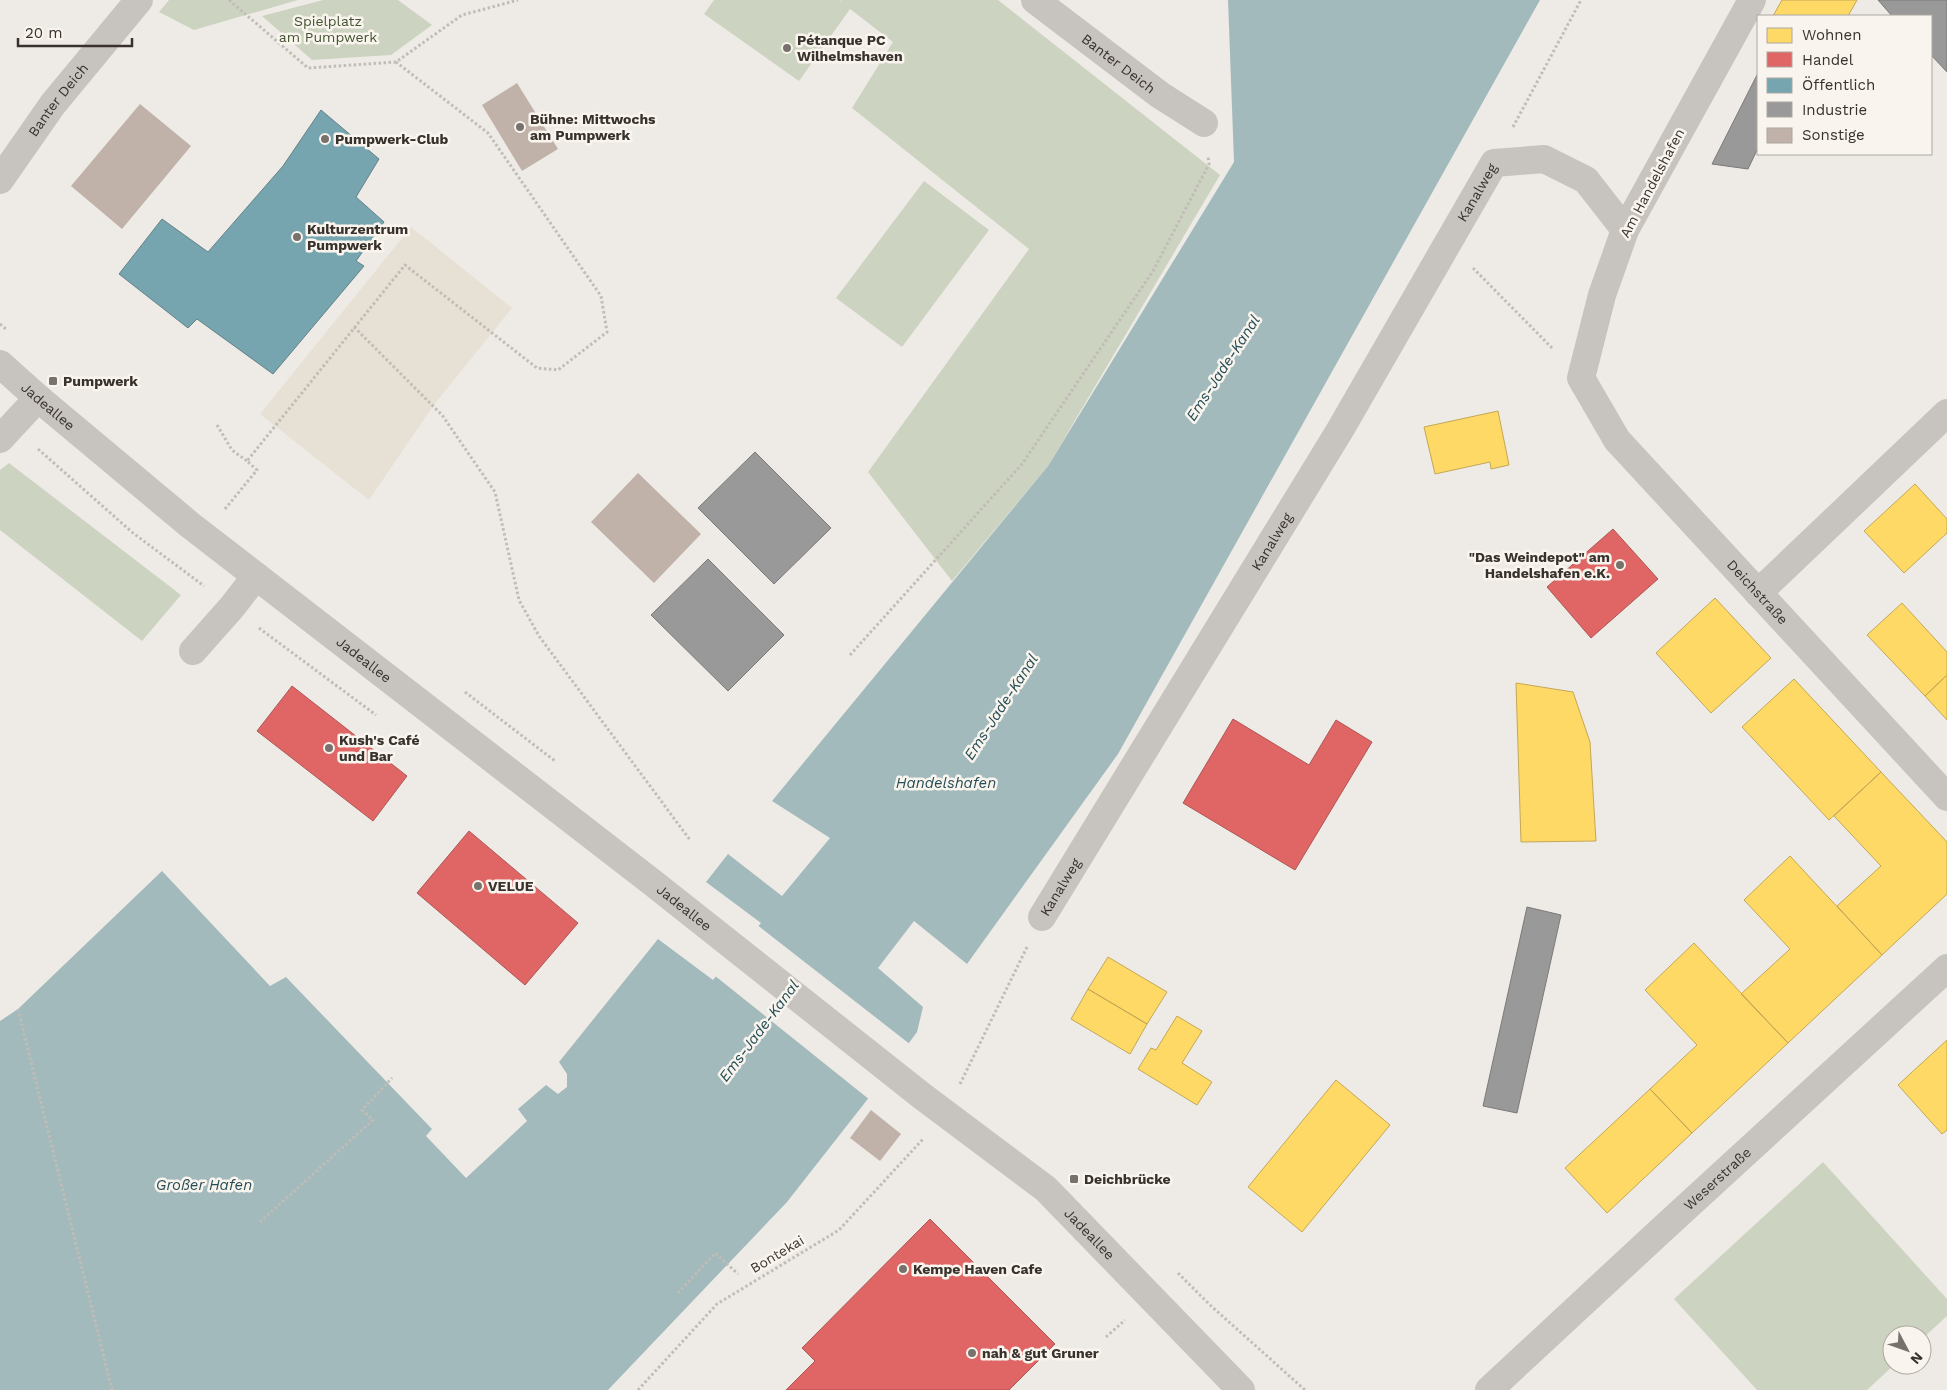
<svg xmlns="http://www.w3.org/2000/svg" width="1947" height="1390" font-family="'Work Sans',sans-serif">
<style>
.green{fill:#cdd3c1}
.plaza{fill:#e7e0d4}
.water{fill:#a3babd}
.pier{fill:#eeebe6}
.homes{fill:#ffd966;stroke:#c3a755}
.shops{fill:#e06666;stroke:#ae5655}
.public{fill:#76a5af;stroke:#638288}
.industry{fill:#999;stroke:#7c7a78}
.building{fill:#c0b2a9}
.lines{fill:none;stroke-linecap:round;stroke-linejoin:round}
.path{stroke:#c0bcb6;stroke-width:3;stroke-dasharray:2.5 2.5;stroke-linecap:butt}
.minor{stroke:#c7c3be;stroke-width:28}
.poi-dot{fill:#78726d;stroke:#f9f5ee;stroke-width:2}
.labels{text-anchor:middle;stroke-width:5;stroke-linejoin:round;paint-order:stroke}
.park-label{font-size:14px;fill:#435432;stroke:#f9f5ee}
.poi-label{font-size:14px;font-weight:bold;fill:#38312c;stroke:#f9f5ee;text-anchor:start}
.street-label{font-size:14px;fill:#38312c;stroke:#f9f5ee}
.water-label{font-size:15px;font-style:italic;fill:#254d56;stroke:#f9f5ee}
</style>
<rect width="100%" height="100%" fill="#eeebe6"/>
<!-- green -->
<path class="green" d="M 169,0 L 298,0 L 194,30 L 159,12 Z
M 323,0 L 398,0 L 432,25 L 391,55 L 312,60 L 262,16 Z
M 714,0 L 839,0 L 842,2 L 840,0 L 998,0 L 1220,175 L 1048,466 L 952,581 L 868,472 L 1029,249 L 852,108 L 893,42 L 850,9 L 799,81 L 704,14 Z
M 924,181 L 989,230 L 902,347 L 836,298 Z
M 9,463 L 181,595 L 142,641 L 0,530 L 0,470 Z
M 1823,1162 L 1947,1299 L 1947,1316 L 1922,1339 L 1922,1335 L 1892,1335 L 1892,1365 L 1894,1365 L 1867,1390 L 1757,1390 L 1674,1299 Z"/>
<!-- plaza -->
<path class="plaza" d="M 411,227 L 512,308 L 433,406 L 369,500 L 260,414 Z"/>
<!-- water -->
<path class="water" d="M 1228,0 L 1540,0 L 1118,754 L 967,964 L 914,921 L 878,968 L 923,1007 L 917,1032 L 867,1100 L 787,1202 L 608,1390 L 0,1390 L 0,1021 L 18,1009 L 162,871 L 270,986 L 286,977 L 432,1129 L 426,1136 L 466,1178 L 527,1121 L 518,1109 L 546,1085 L 558,1094 L 567,1087 L 567,1074 L 559,1062 L 658,939 L 713,980 L 761,923 L 706,882 L 728,854 L 782,896 L 830,838 L 772,801 L 1048,466 L 1234,162 Z"/>
<!-- pier -->
<path class="pier" d="M 756,924 L 911,1045 L 870,1100 L 714,975 Z"/>
<!-- homes -->
<path class="homes" d="M 1782,0 L 1857,0 L 1848,16 L 1773,16 Z
M 1498,411 L 1509,465 L 1491,469 L 1490,462 L 1435,474 L 1424,427 Z
M 1915,484 L 1947,519 L 1947,533 L 1904,573 L 1864,531 Z
M 1715,598 L 1771,658 L 1711,713 L 1656,653 Z
M 1902,603 L 1947,652 L 1947,675 L 1925,696 L 1867,635 Z
M 1947,675 L 1947,720 L 1925,696 Z
M 1794,679 L 1881,772 L 1829,820 L 1742,727 Z
M 1516,683 L 1573,692 L 1590,742 L 1596,841 L 1521,842 Z
M 1881,772 L 1947,842 L 1947,894 L 1882,955 L 1837,906 L 1881,866 L 1834,816 Z
M 1790,856 L 1882,955 L 1788,1043 L 1741,994 L 1790,949 L 1744,900 Z
M 1694,943 L 1788,1043 L 1692,1133 L 1650,1089 L 1697,1045 L 1645,990 Z
M 1108,957 L 1167,992 L 1147,1024 L 1088,989 Z
M 1088,989 L 1147,1024 L 1130,1054 L 1071,1019 Z
M 1177,1016 L 1202,1031 L 1182,1063 L 1212,1082 L 1197,1105 L 1138,1069 L 1151,1048 L 1156,1050 Z
M 1947,1040 L 1947,1130 L 1942,1134 L 1898,1085 Z
M 1336,1080 L 1390,1125 L 1302,1232 L 1248,1187 Z
M 1650,1089 L 1692,1133 L 1607,1213 L 1565,1168 Z"/>
<!-- shops -->
<path class="shops" d="M 1613,529 L 1658,579 L 1591,638 L 1547,587 Z
M 292,686 L 407,776 L 373,821 L 257,731 Z
M 1233,719 L 1309,765 L 1336,720 L 1372,742 L 1295,870 L 1183,803 Z
M 469,831 L 578,923 L 525,985 L 417,893 Z
M 930,1219 L 1055,1344 L 1009,1390 L 786,1390 L 815,1361 L 802,1348 Z"/>
<!-- public -->
<path class="public" d="M 321,110 L 379,159 L 356,197 L 384,222 L 356,261 L 364,266 L 273,374 L 197,319 L 188,328 L 119,274 L 162,219 L 208,252 L 283,166 Z"/>
<!-- industry -->
<path class="industry" d="M 1878,0 L 1947,0 L 1947,72 L 1931,55 L 1931,16 L 1892,16 Z
M 1758,73 L 1758,148 L 1748,169 L 1712,164 Z
M 755,452 L 831,528 L 774,584 L 698,508 Z
M 708,559 L 784,635 L 728,691 L 651,615 Z
M 1527,907 L 1561,915 L 1517,1113 L 1483,1106 Z"/>
<!-- building -->
<path class="building" d="M 517,83 L 558,149 L 522,171 L 482,105 Z
M 140,104 L 191,146 L 122,229 L 71,186 Z
M 638,473 L 701,534 L 654,583 L 591,522 Z
M 871,1110 L 901,1134 L 880,1161 L 850,1138 Z"/>
<g class="lines">
<!-- path -->
<path class="path" d="M 229,0 L 308,68 L 396,62 L 462,15 L 518,0
M 1513,127 L 1581,0
M 1473,268 L 1553,349
M 0,324 L 7,330
M 354,327 L 442,415 L 495,492 L 519,600 L 539,636 L 690,840
M 217,425 L 232,450 L 247,461
M 38,449 L 133,533 L 204,586
M 225,509 L 257,470 L 247,461 L 405,265 L 537,368 L 558,370 L 607,332 L 601,296 L 488,133 L 396,62
M 259,628 L 376,715
M 850,655 L 1022,464 L 1153,271 L 1209,164 L 1208,156
M 465,692 L 555,761
M 18,1009 L 112,1390
M 960,1084 L 1028,945
M 260,1222 L 373,1120 L 362,1110 L 392,1078
M 1178,1273 L 1210,1305 L 1305,1390
M 678,1293 L 715,1253 L 738,1274
M 1106,1337 L 1125,1320
M 638,1390 L 717,1304 L 839,1230 L 924,1138"/>
<!-- minor -->
<g class="minor">
<path id="s1" d="M 1035,0 L 1160,95 L 1204,123"/>
<path id="s2" d="M 1752,0 L 1625,230 L 1602,295 L 1581,378 L 1617,440 L 1947,797"/>
<path id="s3" d="M 0,180 L 53,104 L 139,0"/>
<path id="s4" d="M 0,364 L 38,398 L 190,525 L 653,883 L 922,1096 L 1046,1189 L 1241,1390"/>
<path d="M 0,439 L 38,398"/>
<path d="M 1758,593 L 1947,413"/>
<path d="M 193,651 L 232,607 L 256,576"/>
<path id="s5" d="M 1042,917 L 1340,430 L 1494,163 L 1544,159 L 1586,180 L 1625,230"/>
<path id="s6" d="M 1489,1390 L 1656,1235 L 1947,968"/>
</g>
</g>
<!-- markers -->
<g class="poi-dot">
<circle cx="787" cy="48" r="5"/>
<circle cx="520" cy="127" r="5"/>
<circle cx="325" cy="139" r="5"/>
<circle cx="297" cy="237" r="5"/>
<rect x="48" y="376" width="10" height="10" rx="2.5"/>
<circle cx="1620" cy="565" r="5"/>
<circle cx="329" cy="748" r="5"/>
<circle cx="478" cy="886" r="5"/>
<rect x="1069" y="1174" width="10" height="10" rx="2.5"/>
<circle cx="903" cy="1269" r="5"/>
<circle cx="972" cy="1353" r="5"/>
</g>
<g class="labels">
<!-- park labels -->
<g class="park-label">
<text x="328" y="26">Spielplatz<tspan x="328" dy="16">am Pumpwerk</tspan></text>
</g>
<!-- poi labels -->
<g class="poi-label">
<text x="797" y="45">Pétanque PC<tspan x="797" dy="16">Wilhelmshaven</tspan></text>
<text x="530" y="124">Bühne: Mittwochs<tspan x="530" dy="16">am Pumpwerk</tspan></text>
<text x="335" y="144">Pumpwerk-Club</text>
<text x="307" y="234">Kulturzentrum<tspan x="307" dy="16">Pumpwerk</tspan></text>
<text x="63" y="386">Pumpwerk</text>
<text x="1610" y="562" text-anchor="end">"Das Weindepot" am<tspan x="1610" dy="16">Handelshafen e.K.</tspan></text>
<text x="339" y="745">Kush's Café<tspan x="339" dy="16">und Bar</tspan></text>
<text x="488" y="891">VELUE</text>
<text x="1084" y="1184">Deichbrücke</text>
<text x="913" y="1274">Kempe Haven Cafe</text>
<text x="982" y="1358">nah &amp; gut Gruner</text>
</g>
<!-- street labels -->
<g class="street-label">
<text dy="5" stroke="none"><textPath href="#s1" startOffset="105">Banter Deich</textPath></text>
<text dy="5" stroke="none"><textPath href="#s3" startOffset="99">Banter Deich</textPath></text>
<text transform="translate(1652 183) rotate(-62)" y="5">Am Handelshafen</text>
<text dy="5" stroke="none"><textPath href="#s5" startOffset="845">Kanalweg</textPath></text>
<text dy="5" stroke="none"><textPath href="#s4" startOffset="64">Jadeallee</textPath></text>
<text dy="5" stroke="none"><textPath href="#s5" startOffset="440">Kanalweg</textPath></text>
<text dy="5" stroke="none"><textPath href="#s2" startOffset="696">Deichstraße</textPath></text>
<text dy="5" stroke="none"><textPath href="#s4" startOffset="469">Jadeallee</textPath></text>
<text dy="5" stroke="none"><textPath href="#s5" startOffset="35">Kanalweg</textPath></text>
<text dy="5" stroke="none"><textPath href="#s4" startOffset="874">Jadeallee</textPath></text>
<text dy="5" stroke="none"><textPath href="#s6" startOffset="311">Weserstraße</textPath></text>
<text dy="5" stroke="none"><textPath href="#s4" startOffset="1395">Jadeallee</textPath></text>
<text transform="translate(777 1254) rotate(-31)" y="5">Bontekai</text>
</g>
<!-- water labels -->
<g class="water-label">
<text transform="translate(1223 368) rotate(-57)" y="5">Ems-Jade-Kanal</text>
<text transform="translate(1001 707) rotate(-57)" y="5">Ems-Jade-Kanal</text>
<text x="946" y="788">Handelshafen</text>
<text transform="translate(759 1031) rotate(-53)" y="5">Ems-Jade-Kanal</text>
<text x="204" y="1190">Großer Hafen</text>
</g>
</g>
<!-- legend -->
<rect x="1757" y="15" width="175" height="140" fill="#f9f5ee" stroke="#aca7a0"/>
<rect x="1767" y="28" width="25" height="15" fill="#ffd966" stroke="#aca7a0"/>
<text x="1802" y="40" font-size="15" fill="#38312c">Wohnen</text>
<rect x="1767" y="52" width="25" height="15" fill="#e06666" stroke="#aca7a0"/>
<text x="1802" y="65" font-size="15" fill="#38312c">Handel</text>
<rect x="1767" y="78" width="25" height="15" fill="#76a5af" stroke="#aca7a0"/>
<text x="1802" y="90" font-size="15" fill="#38312c">Öffentlich</text>
<rect x="1767" y="102" width="25" height="15" fill="#999999" stroke="#aca7a0"/>
<text x="1802" y="115" font-size="15" fill="#38312c">Industrie</text>
<rect x="1767" y="128" width="25" height="15" fill="#c0b2a9" stroke="#aca7a0"/>
<text x="1802" y="140" font-size="15" fill="#38312c">Sonstige</text>
<!-- north arrow -->
<g transform="translate(1907 1350) rotate(131)"><circle r="24" fill="#f9f5ee" stroke="#aca7a0"/>
<path d="M0-4L9 19L0 12L-9 19Z" fill="#78726d"/>
<text y="-8" font-size="14" font-weight="bold" text-anchor="middle" fill="#38312c">N</text>
</g>
<!-- scale -->
<path d="M18 38v8h114v-8" fill="none" stroke="#38312c" stroke-width="2.5"/>
<text x="25" y="38" font-size="15" fill="#38312c" stroke="#f9f5ee" stroke-width="4" paint-order="stroke">20 m</text>
</svg>
